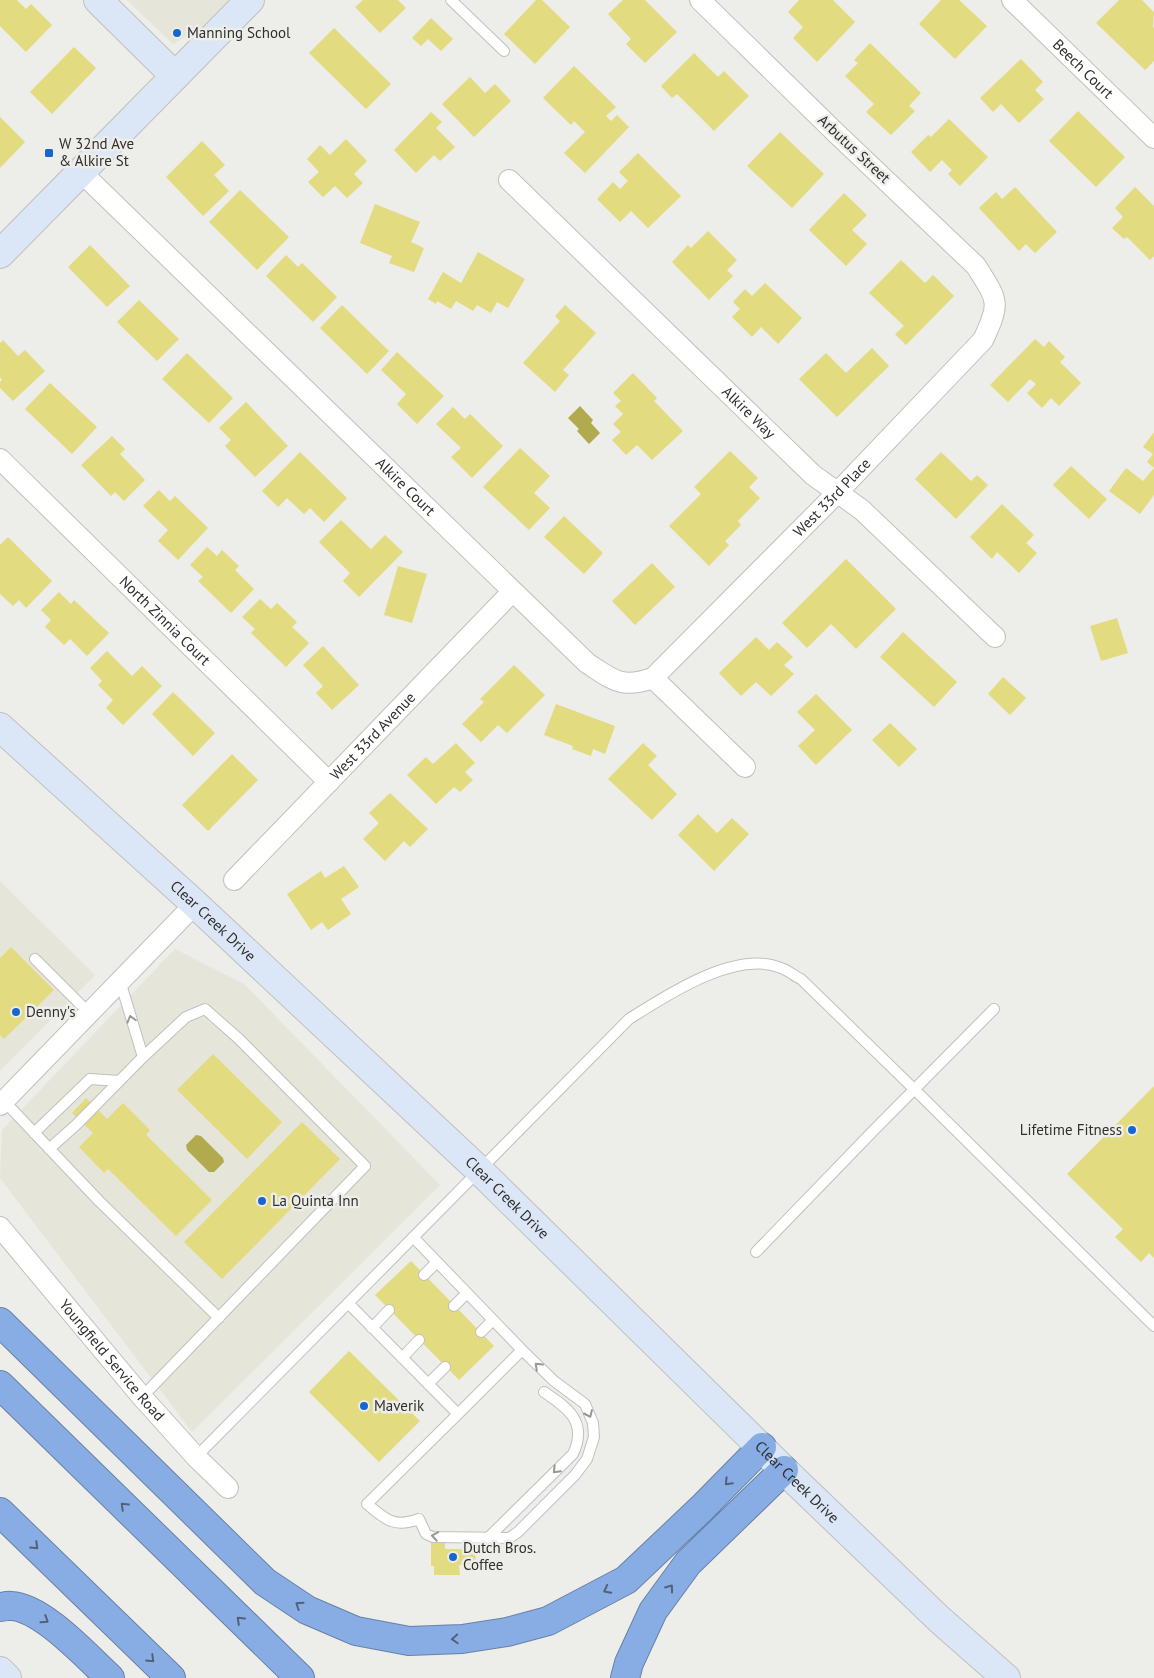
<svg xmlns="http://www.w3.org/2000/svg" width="1154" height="1678" font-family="'PT Sans',sans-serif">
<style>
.built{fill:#e5e5d9}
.water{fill:#b1aa4e}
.building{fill:#e2db7f}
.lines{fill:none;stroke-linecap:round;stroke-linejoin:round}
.lane-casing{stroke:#c0c0bc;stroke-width:12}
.street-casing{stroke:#c0c0bc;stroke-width:22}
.secondary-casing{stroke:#c0c0bc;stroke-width:30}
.highway-casing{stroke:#6981a5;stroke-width:30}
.lane{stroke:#fff;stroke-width:10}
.street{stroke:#fff;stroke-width:20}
.secondary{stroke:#dbe6f7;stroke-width:28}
.highway{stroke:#88ade5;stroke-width:28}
.oneway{stroke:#989796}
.oneway2{stroke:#536177}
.poi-dot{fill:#1765cf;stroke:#edede9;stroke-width:2}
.labels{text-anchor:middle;stroke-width:5;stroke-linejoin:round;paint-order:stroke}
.poi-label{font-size:15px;fill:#302f2e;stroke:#edede9;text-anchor:start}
.street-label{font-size:15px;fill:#302f2e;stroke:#edede9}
</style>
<rect width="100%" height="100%" fill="#edede9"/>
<!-- built -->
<path class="built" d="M 127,0 L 232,0 L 211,22 L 173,44 Z
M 0,881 L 95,975 L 0,1071 Z
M 175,949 L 244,984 L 440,1185 L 192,1432 L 0,1178 L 2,1130 Z"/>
<!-- water -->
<path class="water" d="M 580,406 L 593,420 L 591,423 L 600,433 L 589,444 L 577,431 L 579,429 L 568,418 Z
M 196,1135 L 201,1136 L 223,1158 L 224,1162 L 214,1172 L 209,1172 L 187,1150 L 186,1145 Z"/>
<!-- building -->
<path class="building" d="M 0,0 L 17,0 L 26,9 L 31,4 L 52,25 L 26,52 L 0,26 Z
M 363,0 L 398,0 L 406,8 L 380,33 L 355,7 Z
M 536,0 L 542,0 L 570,27 L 535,64 L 504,34 Z
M 623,0 L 645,0 L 677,32 L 645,63 L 626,44 L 631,39 L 608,14 Z
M 799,0 L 833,0 L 855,22 L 817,62 L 793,38 L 803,27 L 788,12 Z
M 941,0 L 959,0 L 987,26 L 955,59 L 919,24 Z
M 1119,0 L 1142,0 L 1154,12 L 1153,27 L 1154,28 L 1154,61 L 1145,70 L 1096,23 Z
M 431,18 L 453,39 L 441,51 L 428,39 L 421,46 L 412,38 Z
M 334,28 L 391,84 L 366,109 L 309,53 Z
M 870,43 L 921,93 L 909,106 L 915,111 L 891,135 L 866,112 L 874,104 L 845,76 L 858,63 L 854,60 Z
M 74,47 L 96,68 L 52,114 L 30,92 Z
M 694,53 L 718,77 L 724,71 L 749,96 L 714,131 L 677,94 L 672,98 L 661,86 Z
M 1021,59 L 1043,82 L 1035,90 L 1044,99 L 1019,123 L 1001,104 L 993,112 L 980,98 Z
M 574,66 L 616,107 L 606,116 L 611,121 L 617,115 L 629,127 L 585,173 L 564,153 L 585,132 L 574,121 L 571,125 L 543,98 Z
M 470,77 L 485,93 L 495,84 L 511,101 L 474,137 L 442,104 Z
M 1078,111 L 1125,157 L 1096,187 L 1049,141 Z
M 431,112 L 442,122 L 436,128 L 455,147 L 440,161 L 434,155 L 416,173 L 394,150 Z
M 0,117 L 25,142 L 0,168 Z
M 949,119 L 988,157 L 960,186 L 948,174 L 952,170 L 942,160 L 930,172 L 911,152 L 928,135 L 931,137 Z
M 780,132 L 824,174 L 792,208 L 747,166 Z
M 346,139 L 367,161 L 354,174 L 363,183 L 347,198 L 335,186 L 323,197 L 308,182 L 319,172 L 307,159 L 320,145 L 330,155 Z
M 202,141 L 225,165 L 214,175 L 229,191 L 203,216 L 166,177 Z
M 638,153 L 681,196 L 648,228 L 631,211 L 620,222 L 597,199 L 613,182 L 620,189 L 628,181 L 619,172 Z
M 1015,187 L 1057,232 L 1035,253 L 1026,244 L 1019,251 L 979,208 L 996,192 L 1002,199 Z
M 1135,187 L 1154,206 L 1154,256 L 1150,260 L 1127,237 L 1124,239 L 1112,228 L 1123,217 L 1115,208 Z
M 240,190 L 289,237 L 257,270 L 209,222 Z
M 844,193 L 867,215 L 852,230 L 867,244 L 846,266 L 809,230 Z
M 375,204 L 420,222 L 411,242 L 424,248 L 414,272 L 389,263 L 392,256 L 360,243 Z
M 708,231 L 737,260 L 727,270 L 733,276 L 709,300 L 672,262 L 688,245 L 691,248 Z
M 90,245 L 130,286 L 107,307 L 68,267 Z
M 478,252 L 525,279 L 508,308 L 497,302 L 491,313 L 477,305 L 473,311 L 456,301 L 451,309 L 437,301 L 436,304 L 428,299 L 443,272 L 461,283 Z
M 286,255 L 298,267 L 302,263 L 337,297 L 313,322 L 266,276 Z
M 901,260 L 925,283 L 933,275 L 954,296 L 906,345 L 895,334 L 904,326 L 869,293 Z
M 765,283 L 802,318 L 778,344 L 761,327 L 752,337 L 732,317 L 740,309 L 733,302 L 745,289 L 752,296 Z
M 139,300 L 179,339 L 157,361 L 117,322 Z
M 342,305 L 389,351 L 367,374 L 320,328 Z
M 565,305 L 596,333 L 563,370 L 569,375 L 555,392 L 523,363 L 560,321 L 555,316 Z
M 1035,339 L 1044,347 L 1049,341 L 1065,357 L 1060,362 L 1081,383 L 1059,406 L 1051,398 L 1042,408 L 1027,393 L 1036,384 L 1030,379 L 1008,402 L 990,385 Z
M 3,340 L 18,356 L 25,350 L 45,371 L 13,401 L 0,388 L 0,382 L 2,380 L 0,377 L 0,343 Z
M 872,348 L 889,366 L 837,417 L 799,379 L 826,353 L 846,373 Z
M 397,352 L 444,396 L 417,424 L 397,404 L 406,394 L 381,370 Z
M 187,353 L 233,398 L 209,423 L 162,379 Z
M 633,373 L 657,398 L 654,401 L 683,431 L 652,460 L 637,445 L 626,455 L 612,440 L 621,432 L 613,424 L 623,414 L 615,406 L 621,401 L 613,393 Z
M 50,383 L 97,427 L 72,454 L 25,409 Z
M 246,402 L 288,446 L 255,477 L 225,446 L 231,440 L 219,428 Z
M 453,407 L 465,419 L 470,414 L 503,446 L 472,478 L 451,457 L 461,448 L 436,424 Z
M 1154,432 L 1154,495 L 1140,514 L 1109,491 L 1126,468 L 1143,481 L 1154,468 L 1147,462 L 1153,454 L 1143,447 Z
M 112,436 L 125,449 L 120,454 L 145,480 L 124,501 L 115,492 L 111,496 L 81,465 Z
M 520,448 L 550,476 L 534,493 L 550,508 L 529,530 L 483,487 Z
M 730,451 L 758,478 L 749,487 L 760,498 L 738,521 L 741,525 L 725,541 L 729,545 L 709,566 L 669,526 L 701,494 L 694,487 Z
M 300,452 L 347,498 L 324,522 L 310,508 L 304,514 L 287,498 L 278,507 L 262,491 Z
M 941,452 L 971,481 L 977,475 L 988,485 L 956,519 L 915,479 Z
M 1071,466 L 1107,499 L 1089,519 L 1053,485 Z
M 159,490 L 170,501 L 175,496 L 208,528 L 178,560 L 158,541 L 168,530 L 143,506 Z
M 1002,504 L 1034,535 L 1026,543 L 1037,553 L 1019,573 L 997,552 L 992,559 L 970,537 Z
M 564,516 L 603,553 L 584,574 L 544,537 Z
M 341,520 L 371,549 L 385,535 L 403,552 L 359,597 L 343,581 L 350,573 L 319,542 Z
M 8,537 L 52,581 L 26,608 L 19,600 L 13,606 L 0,594 L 0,545 Z
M 207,547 L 217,556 L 222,550 L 239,566 L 235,570 L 254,589 L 231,613 L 198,581 L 203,577 L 190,565 Z
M 846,559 L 896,609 L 856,649 L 831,624 L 807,648 L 782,623 Z
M 652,563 L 675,587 L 635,625 L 612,601 Z
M 398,566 L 427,574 L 412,623 L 384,615 Z
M 59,592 L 71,604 L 74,600 L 109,633 L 87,656 L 70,639 L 64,645 L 45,627 L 51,620 L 41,610 Z
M 260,599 L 271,609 L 277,603 L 297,622 L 292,627 L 309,643 L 286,667 L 251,633 L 255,629 L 242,617 Z
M 1117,618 L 1128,653 L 1101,661 L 1090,626 Z
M 903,632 L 957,682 L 934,707 L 880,657 Z
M 756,637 L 769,650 L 777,642 L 793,657 L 784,665 L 794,674 L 771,696 L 756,682 L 741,696 L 719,673 Z
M 323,646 L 359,685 L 332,710 L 316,693 L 323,686 L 303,665 Z
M 107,651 L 132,676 L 142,666 L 162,686 L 123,725 L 106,708 L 113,700 L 98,685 L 102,681 L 90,668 Z
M 514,665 L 545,695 L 507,733 L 498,725 L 481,742 L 462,724 L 484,702 L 480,699 Z
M 1003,677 L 1026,698 L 1010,715 L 988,694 Z
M 173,692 L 215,733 L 193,756 L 152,714 Z
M 816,694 L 852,730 L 816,765 L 798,746 L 815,730 L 797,712 Z
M 556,704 L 615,726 L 605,754 L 593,749 L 591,756 L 572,749 L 573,746 L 544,735 Z
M 890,723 L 917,749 L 899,767 L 872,740 Z
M 456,743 L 475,763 L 465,772 L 473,780 L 460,792 L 454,787 L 436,804 L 407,775 L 426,757 L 433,764 Z
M 643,743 L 657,756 L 648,765 L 677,794 L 652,820 L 608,779 Z
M 232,754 L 258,780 L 208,831 L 182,805 Z
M 390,793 L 428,829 L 410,847 L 404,841 L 385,861 L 363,839 L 379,823 L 369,813 Z
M 698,814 L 717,833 L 732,818 L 749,834 L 714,871 L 678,835 Z
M 344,866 L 359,887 L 341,899 L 351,914 L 328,930 L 322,922 L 311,930 L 287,894 L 321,871 L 325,878 Z
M 11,947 L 54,990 L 4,1039 L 0,1035 L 0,958 Z
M 213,1054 L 282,1122 L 247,1159 L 177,1090 Z
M 1154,1086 L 1154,1258 L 1149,1253 L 1141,1262 L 1115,1237 L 1123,1229 L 1067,1174 Z
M 86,1098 L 107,1119 L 123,1103 L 150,1130 L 146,1135 L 212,1200 L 176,1236 L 108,1169 L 104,1173 L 79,1147 L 93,1133 L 72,1113 Z
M 302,1122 L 340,1159 L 222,1279 L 184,1242 Z
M 411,1261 L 494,1346 L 459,1380 L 375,1295 Z
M 349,1351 L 420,1421 L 379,1462 L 309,1392 Z
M 431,1541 L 445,1541 L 445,1549 L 475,1549 L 476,1564 L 459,1565 L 460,1575 L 434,1575 L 434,1566 L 431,1566 Z"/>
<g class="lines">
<!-- lane casing -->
<g class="lane-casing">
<path id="lane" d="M 451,0 L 504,51
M 35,959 L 89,1013
M 120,981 L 143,1057
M 3,1100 L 99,1201 L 219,1318
M 34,1133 L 90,1079 L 119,1081
M 49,1149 L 76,1125 L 143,1057 L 186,1017 L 205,1009 L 239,1039 L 365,1166 L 142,1397
M 756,1252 L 875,1129 L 994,1009
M 424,1275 L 437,1262
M 348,1303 L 458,1414 L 522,1350 L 413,1237
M 454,1306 L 467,1293
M 372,1328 L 389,1310
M 481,1332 L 493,1320
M 402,1358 L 419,1340
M 428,1384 L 445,1367
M 458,1414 L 367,1504 C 386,1520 394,1528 419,1519 L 426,1534 L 433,1537 L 509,1538 L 518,1532 L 575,1475 L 587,1459 L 594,1437 L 593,1423 L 585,1404 L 554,1381 L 522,1350
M 196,1457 L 629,1019 C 667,995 736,949 781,968 C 788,970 794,976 801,979 L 914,1089 L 1154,1326
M 488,1538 L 573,1454 C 588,1422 568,1408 544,1392"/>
</g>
<!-- street casing -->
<g class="street-casing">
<g id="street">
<path id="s1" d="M 1012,0 L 1154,138"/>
<path id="s2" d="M 81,172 L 587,663 C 613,680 621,689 653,678 L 837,493 L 983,340 C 1001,302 998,301 976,266 L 837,134 L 700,0"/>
<path id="s3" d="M 509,180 L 813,475 L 862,510 L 995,637"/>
<path id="s4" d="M 0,459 L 329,782"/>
<path d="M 653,678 L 745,767"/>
<path id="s5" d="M 234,880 L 512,592"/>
<path d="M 0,1105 L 195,904"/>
<path id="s6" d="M 0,1227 L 142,1397 L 196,1457 L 228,1488"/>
</g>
</g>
<!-- secondary casing -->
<g class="secondary-casing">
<g id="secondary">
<path d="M 98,0 L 175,76"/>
<path d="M 0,254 L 250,0"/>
<path id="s7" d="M 0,727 L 195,904 L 479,1170 L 784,1470 L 939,1619 L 1006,1678"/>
<path d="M 0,1671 L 7,1678"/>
</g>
</g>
<!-- highway casing -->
<g class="highway-casing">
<path id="highway" d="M 0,1322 L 265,1582 L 307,1610 L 356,1631 L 409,1641 L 462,1639 L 507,1632 L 548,1621 L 626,1580 L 702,1508 L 762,1447
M 0,1385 L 300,1678
M 0,1512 L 171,1678
M 0,1607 C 3,1607 8,1605 11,1606 C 42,1607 87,1657 110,1678
M 625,1678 L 629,1663 L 653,1611 L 688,1563 L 784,1470"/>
</g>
<!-- lane -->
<use href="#lane" class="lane"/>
<!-- street -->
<use href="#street" class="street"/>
<!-- secondary -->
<use href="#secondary" class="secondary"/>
<!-- highway -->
<use href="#highway" class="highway"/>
</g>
<!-- one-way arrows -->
<defs><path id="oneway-chevron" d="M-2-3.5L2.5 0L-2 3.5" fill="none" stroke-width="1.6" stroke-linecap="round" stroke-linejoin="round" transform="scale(1.25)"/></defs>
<g class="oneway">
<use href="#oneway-chevron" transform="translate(131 1019) rotate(-106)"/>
<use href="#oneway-chevron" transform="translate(538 1366) rotate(-136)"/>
<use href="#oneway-chevron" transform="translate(589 1414) rotate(66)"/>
<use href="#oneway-chevron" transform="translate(556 1470) rotate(135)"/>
<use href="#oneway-chevron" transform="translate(435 1536) rotate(-171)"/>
</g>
<g class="oneway2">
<use href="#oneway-chevron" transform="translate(728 1482) rotate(134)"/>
<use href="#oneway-chevron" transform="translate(124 1506) rotate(-136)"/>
<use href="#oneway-chevron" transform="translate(35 1546) rotate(44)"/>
<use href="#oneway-chevron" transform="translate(670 1588) rotate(-54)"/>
<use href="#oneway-chevron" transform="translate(607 1590) rotate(152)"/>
<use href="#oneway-chevron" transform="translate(299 1605) rotate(-146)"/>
<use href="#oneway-chevron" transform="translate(45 1620) rotate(33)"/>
<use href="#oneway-chevron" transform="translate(240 1620) rotate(-136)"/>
<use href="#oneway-chevron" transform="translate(455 1639) rotate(177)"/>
<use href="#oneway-chevron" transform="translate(151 1659) rotate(44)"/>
</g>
<!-- markers -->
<g class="poi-dot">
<circle cx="177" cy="33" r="5"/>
<rect x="44" y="148" width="10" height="10" rx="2.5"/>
<circle cx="16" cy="1012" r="5"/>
<circle cx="1132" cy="1130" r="5"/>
<circle cx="262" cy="1201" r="5"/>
<circle cx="364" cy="1406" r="5"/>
<circle cx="453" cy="1557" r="5"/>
</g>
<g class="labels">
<!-- poi labels -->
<g class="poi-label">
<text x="187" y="38">Manning School</text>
<text x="59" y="149">W 32nd Ave<tspan x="59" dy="17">&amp; Alkire St</tspan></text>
<text x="26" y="1017">Denny's</text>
<text x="1122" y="1135" text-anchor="end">Lifetime Fitness</text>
<text x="272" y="1206">La Quinta Inn</text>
<text x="374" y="1411">Maverik</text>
<text x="463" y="1553">Dutch Bros.<tspan x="463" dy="17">Coffee</tspan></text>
</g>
<!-- street labels -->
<g class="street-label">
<text dy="5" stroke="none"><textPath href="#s1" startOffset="99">Beech Court</textPath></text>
<text transform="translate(854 149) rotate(43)" y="5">Arbutus Street</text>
<text dy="5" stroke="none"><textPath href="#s3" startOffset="334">Alkire Way</textPath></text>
<text dy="5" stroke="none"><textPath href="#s2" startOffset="452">Alkire Court</textPath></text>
<text dy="5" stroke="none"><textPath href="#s2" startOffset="1031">West 33rd Place</textPath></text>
<text dy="5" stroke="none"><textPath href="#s4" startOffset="231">North Zinnia Court</textPath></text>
<text dy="5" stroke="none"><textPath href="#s5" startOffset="200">West 33rd Avenue</textPath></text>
<text dy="5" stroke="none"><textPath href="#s7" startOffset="288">Clear Creek Drive</textPath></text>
<text dy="5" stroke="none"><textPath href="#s7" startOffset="692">Clear Creek Drive</textPath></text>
<text dy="5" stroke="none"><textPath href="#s6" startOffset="174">Youngfield Service Road</textPath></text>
<text dy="5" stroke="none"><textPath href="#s7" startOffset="1098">Clear Creek Drive</textPath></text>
</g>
</g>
</svg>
